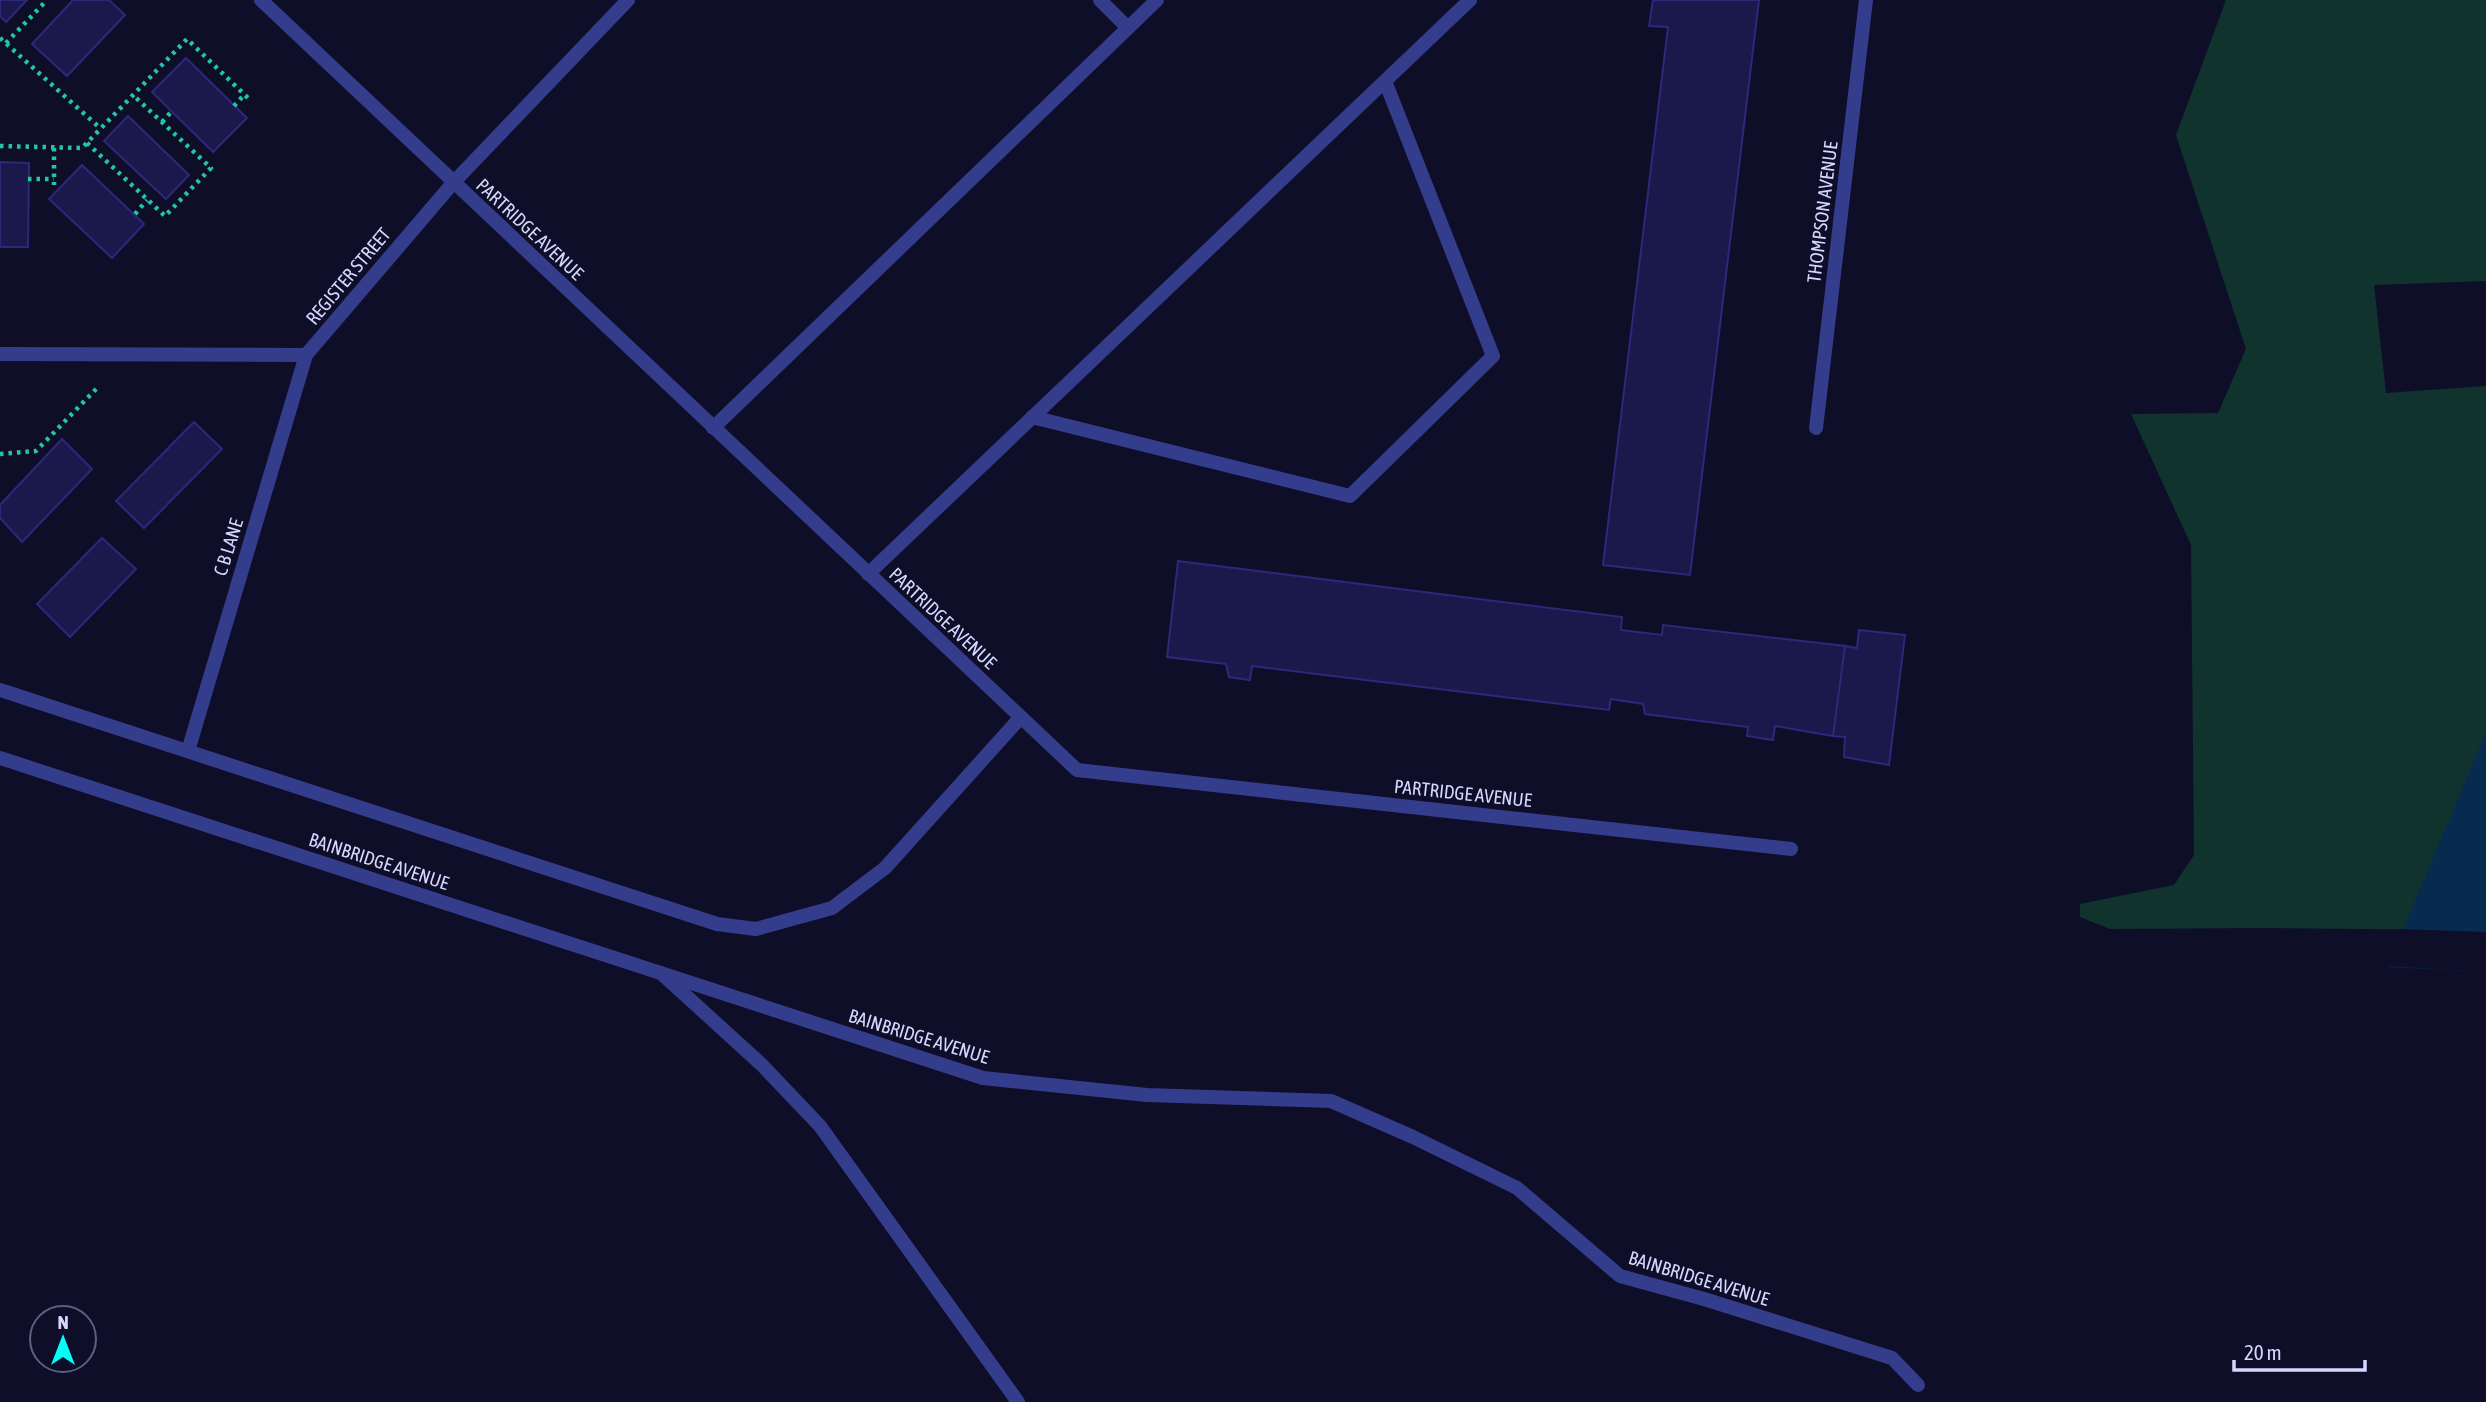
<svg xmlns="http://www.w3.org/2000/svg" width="2486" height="1402" font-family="'Asap Condensed',sans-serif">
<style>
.green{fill:#10342d}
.water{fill:#072b4e}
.pier{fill:#0e0e29}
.building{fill:#1b184c;stroke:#2c287a;stroke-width:2}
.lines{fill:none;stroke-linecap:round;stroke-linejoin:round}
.path{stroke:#24c5a4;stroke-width:4.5;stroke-dasharray:3.5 5;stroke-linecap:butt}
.service{stroke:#343d8c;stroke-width:14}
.minor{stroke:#343d8c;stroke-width:14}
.labels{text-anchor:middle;stroke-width:7;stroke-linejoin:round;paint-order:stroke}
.street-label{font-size:19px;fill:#d6d7ff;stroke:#0e0e29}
</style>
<rect width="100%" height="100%" fill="#0e0e29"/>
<!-- green -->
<path class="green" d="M 2226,0 L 2486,0 L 2486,281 L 2374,285 L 2386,393 L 2486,386 L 2486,889 L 2463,930 L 2261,928 L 2110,929 L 2080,917 L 2080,904 L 2174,885 L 2194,855 L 2191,545 L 2131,414 L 2218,413 L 2246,349 L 2176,135 Z"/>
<!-- water -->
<path class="water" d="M 2486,732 L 2486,972 L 2387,967 Z"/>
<!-- pier -->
<path class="pier" d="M 2399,929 L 2486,932 L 2486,972 L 2383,966 Z"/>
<!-- building -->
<path class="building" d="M 0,0 L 27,0 L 6,22 L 0,16 Z
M 73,0 L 109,0 L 125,15 L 67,76 L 32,44 Z
M 1653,0 L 1759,0 L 1690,575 L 1603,565 L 1668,27 L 1649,26 Z
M 186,58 L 247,118 L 213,152 L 152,92 Z
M 128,116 L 189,175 L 166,199 L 104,141 Z
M 0,162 L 29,163 L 28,247 L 0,247 Z
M 82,165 L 144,224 L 112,258 L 49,199 Z
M 194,422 L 222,449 L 144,528 L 116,501 Z
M 62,439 L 92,469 L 22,542 L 0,518 L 0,505 Z
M 102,538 L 136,569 L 70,637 L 37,604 Z
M 1178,561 L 1622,617 L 1621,630 L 1662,635 L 1663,625 L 1845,646 L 1833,736 L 1775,726 L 1773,740 L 1747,736 L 1748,727 L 1645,714 L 1643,704 L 1611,699 L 1609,710 L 1252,666 L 1250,680 L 1229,677 L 1226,664 L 1167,657 Z
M 1859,630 L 1905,635 L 1889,765 L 1844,757 L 1845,737 L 1833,736 L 1845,646 L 1857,648 Z"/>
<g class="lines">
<!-- path -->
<path class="path" d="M 0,38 L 100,128
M 6,43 L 47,0
M 234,106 L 244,95
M 162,122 L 172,111
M 87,143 L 165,216 L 211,168 L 133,95
M 0,146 L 82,148 L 187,39 L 248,98
M 54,148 L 54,185
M 28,179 L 54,179
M 135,214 L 147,200
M 0,454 L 36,451 L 99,386"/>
<!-- service -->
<path class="service" d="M 261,0 L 1077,770 L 1791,849
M 1100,0 L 1128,28
M 0,354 L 306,355 L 453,183 L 628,0
M 1032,417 L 1350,496 L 1493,356 L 1385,81
M 713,428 L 1157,0
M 1816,428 L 1866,0
M 868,574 L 1470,0
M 0,690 L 717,924 L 756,929 L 832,908 L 885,868 L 1021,717
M 188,751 L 306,355
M 661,973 L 762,1065 L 820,1126 L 1018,1402"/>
<!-- minor -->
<path class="minor" d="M 0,758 L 983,1078 L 1147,1095 L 1331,1101 L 1413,1137 L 1517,1188 L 1620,1276 L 1704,1299 L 1892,1358 L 1918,1385"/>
</g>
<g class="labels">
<!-- street labels -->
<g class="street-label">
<text transform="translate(1822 212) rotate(-83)" y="7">THOMPSON AVENUE</text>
<text transform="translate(530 229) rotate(43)" y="7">PARTRIDGE AVENUE</text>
<text transform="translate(348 276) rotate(-50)" y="7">REGISTER STREET</text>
<text transform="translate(228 547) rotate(-73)" y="7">C B LANE</text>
<text transform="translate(943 618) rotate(43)" y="7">PARTRIDGE AVENUE</text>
<text transform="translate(1463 793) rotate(6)" y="7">PARTRIDGE AVENUE</text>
<text transform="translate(379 861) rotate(18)" y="7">BAINBRIDGE AVENUE</text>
<text transform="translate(919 1036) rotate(17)" y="7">BAINBRIDGE AVENUE</text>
<text transform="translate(1699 1278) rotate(17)" y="7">BAINBRIDGE AVENUE</text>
</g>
</g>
<!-- north arrow -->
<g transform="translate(63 1339)"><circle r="33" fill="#0e0e29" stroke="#5e5e7f" stroke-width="2"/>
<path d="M0-5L12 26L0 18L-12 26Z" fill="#02fff5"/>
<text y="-10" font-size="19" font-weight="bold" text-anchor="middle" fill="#d6d7ff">N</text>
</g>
<!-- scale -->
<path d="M2234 1360v10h131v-10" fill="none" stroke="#d6d7ff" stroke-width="3.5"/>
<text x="2244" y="1360" font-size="21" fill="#d6d7ff" stroke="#0e0e29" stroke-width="5" paint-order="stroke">20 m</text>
</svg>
